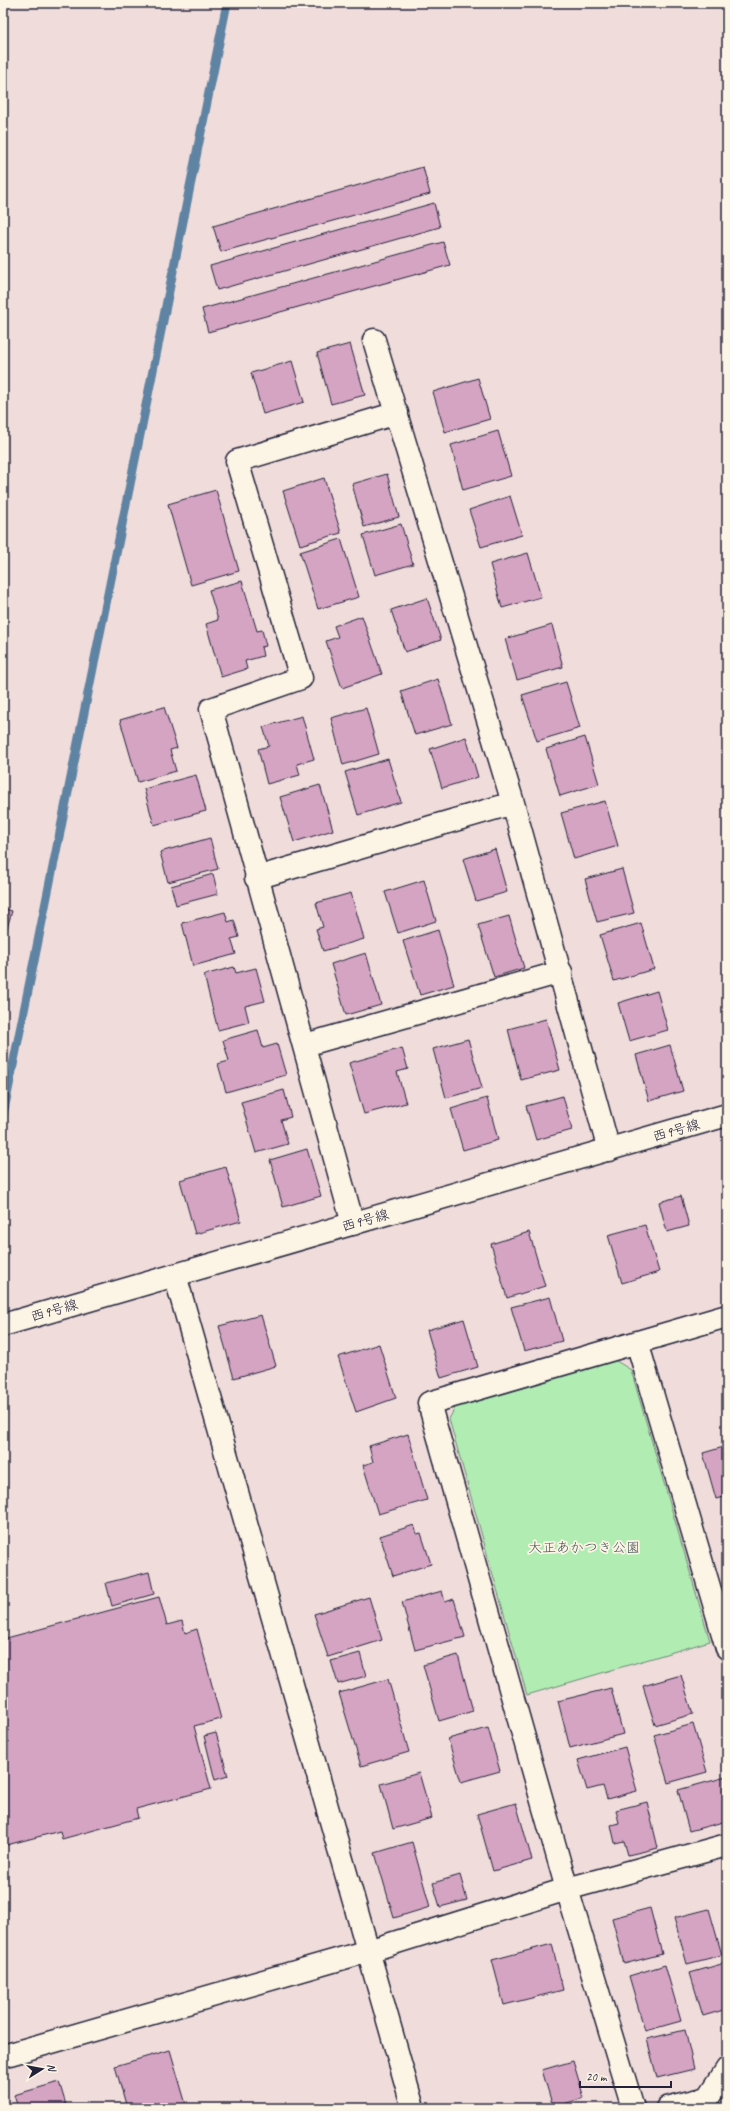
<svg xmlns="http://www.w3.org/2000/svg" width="730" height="2111" font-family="Caveat,'Klee One',sans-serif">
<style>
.green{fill:#b1edb3;stroke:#6a8877}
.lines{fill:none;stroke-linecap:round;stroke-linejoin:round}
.stream{stroke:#5f83a2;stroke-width:9}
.building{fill:#d5a4c3;stroke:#22223b}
.minor-casing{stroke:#22223b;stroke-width:25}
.tertiary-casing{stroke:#22223b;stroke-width:25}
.minor{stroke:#fcf5e5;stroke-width:22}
.tertiary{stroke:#fcf5e5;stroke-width:22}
.labels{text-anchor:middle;stroke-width:3.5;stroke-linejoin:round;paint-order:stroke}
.street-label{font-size:14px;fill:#22223b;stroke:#fcf5e5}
.park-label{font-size:14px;fill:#465559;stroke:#fcf5e5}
</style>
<rect width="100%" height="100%" fill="#f0dddb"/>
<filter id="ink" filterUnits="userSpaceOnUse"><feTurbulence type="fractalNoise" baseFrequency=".025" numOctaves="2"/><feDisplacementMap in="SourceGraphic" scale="8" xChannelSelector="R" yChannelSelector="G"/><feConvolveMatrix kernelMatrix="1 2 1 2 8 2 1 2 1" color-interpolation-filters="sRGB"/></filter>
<g filter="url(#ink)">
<!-- green -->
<path class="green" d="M 613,1359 L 631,1370 L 710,1641 L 527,1695 L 449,1419 L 457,1404 Z"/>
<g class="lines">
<!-- stream -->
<path class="stream" d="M 3,1115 L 227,3"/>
</g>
<!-- building -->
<path class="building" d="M 423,167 L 430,194 L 221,252 L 213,226 Z
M 434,203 L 440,227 L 217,290 L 210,266 Z
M 443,242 L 450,265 L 208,332 L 202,309 Z
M 350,344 L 365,395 L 331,404 L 317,353 Z
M 292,361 L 304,402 L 263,414 L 251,373 Z
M 478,378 L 490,419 L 445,432 L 433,392 Z
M 498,431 L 511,476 L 463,490 L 451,445 Z
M 387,474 L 399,517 L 364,527 L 352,484 Z
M 324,478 L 341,533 L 300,545 L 283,491 Z
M 216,490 L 239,571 L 191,585 L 168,504 Z
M 510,496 L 522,535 L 481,547 L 469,510 Z
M 401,524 L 413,564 L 375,575 L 363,535 Z
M 341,539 L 359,597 L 318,609 L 300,552 Z
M 528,553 L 541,597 L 502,608 L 490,564 Z
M 242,581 L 257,631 L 262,630 L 266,646 L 261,647 L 263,656 L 245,661 L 247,669 L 221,677 L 206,624 L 218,620 L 209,590 Z
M 427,598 L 441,640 L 405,652 L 391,610 Z
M 362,616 L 382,674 L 342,688 L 326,641 L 338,637 L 334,626 Z
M 552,625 L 563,667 L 517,680 L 505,639 Z
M 438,679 L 452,724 L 415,735 L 401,691 Z
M 566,682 L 580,728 L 537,741 L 522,695 Z
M 164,707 L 177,748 L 170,750 L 176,771 L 138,782 L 120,720 Z
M 366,708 L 379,754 L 343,765 L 331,718 Z
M 302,716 L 314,759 L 297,764 L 300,775 L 267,784 L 258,749 L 269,746 L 263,727 Z
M 466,737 L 478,777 L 442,788 L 430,749 Z
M 585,737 L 599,784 L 560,796 L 546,749 Z
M 388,759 L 401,802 L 358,815 L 345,772 Z
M 196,775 L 206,811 L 154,825 L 144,789 Z
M 320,785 L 333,830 L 294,842 L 280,797 Z
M 605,801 L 618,846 L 574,859 L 561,813 Z
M 210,838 L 218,869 L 168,882 L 160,852 Z
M 495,849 L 507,892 L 476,901 L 463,859 Z
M 622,869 L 634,913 L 597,922 L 585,879 Z
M 213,874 L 218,894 L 176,905 L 171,886 Z
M 424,880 L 436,921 L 398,933 L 385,892 Z
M 351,893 L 364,939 L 323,951 L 316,929 L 323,927 L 316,903 Z
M 3,908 L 12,911 L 3,942 Z
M 225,912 L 228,922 L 234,920 L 239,937 L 231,939 L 236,954 L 193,966 L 182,923 Z
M 509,916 L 524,968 L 494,977 L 478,925 Z
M 641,923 L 654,969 L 614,981 L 600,935 Z
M 438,930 L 454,985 L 420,995 L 403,941 Z
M 366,953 L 381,1005 L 346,1015 L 331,964 Z
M 234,967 L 236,973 L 256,968 L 265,1001 L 245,1006 L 249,1022 L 218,1030 L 204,975 Z
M 657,991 L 668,1030 L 629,1041 L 618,1003 Z
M 546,1019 L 560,1070 L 521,1080 L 508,1029 Z
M 258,1030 L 263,1048 L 277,1044 L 286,1075 L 226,1092 L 218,1064 L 229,1061 L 223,1040 Z
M 468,1039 L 482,1088 L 446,1098 L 433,1049 Z
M 670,1045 L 683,1091 L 649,1101 L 636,1055 Z
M 402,1048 L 408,1069 L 397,1072 L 406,1103 L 364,1114 L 349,1063 Z
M 284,1090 L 291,1117 L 281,1120 L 288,1144 L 256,1153 L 241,1102 Z
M 563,1096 L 572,1130 L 536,1140 L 526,1106 Z
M 487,1098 L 498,1140 L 463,1150 L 451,1109 Z
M 307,1149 L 321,1196 L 283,1207 L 270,1160 Z
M 226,1167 L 241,1221 L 195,1234 L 180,1180 Z
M 681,1196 L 689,1226 L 667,1232 L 659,1202 Z
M 645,1225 L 659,1272 L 622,1283 L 608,1235 Z
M 529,1232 L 545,1286 L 507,1298 L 491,1244 Z
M 550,1297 L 562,1341 L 524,1351 L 511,1307 Z
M 261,1315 L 276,1366 L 234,1378 L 219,1326 Z
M 464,1319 L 478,1367 L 441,1378 L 427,1330 Z
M 379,1344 L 396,1398 L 356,1412 L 338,1357 Z
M 408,1434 L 427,1500 L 378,1514 L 363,1465 L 373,1462 L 369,1446 Z
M 727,1446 L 727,1496 L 716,1499 L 703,1453 Z
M 414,1525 L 417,1534 L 421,1533 L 431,1564 L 393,1576 L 380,1536 Z
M 149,1572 L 154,1594 L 112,1606 L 106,1583 Z
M 442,1591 L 445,1602 L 454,1599 L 465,1637 L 415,1650 L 402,1602 Z
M 159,1597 L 167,1625 L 182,1621 L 185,1633 L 197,1629 L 221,1719 L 194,1726 L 211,1789 L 136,1809 L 138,1818 L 62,1839 L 60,1831 L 3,1846 L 3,1639 Z
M 369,1597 L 382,1640 L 328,1657 L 314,1614 Z
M 360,1653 L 366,1676 L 338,1684 L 331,1661 Z
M 458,1655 L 473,1711 L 439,1721 L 423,1665 Z
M 681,1675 L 693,1714 L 655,1725 L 643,1686 Z
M 388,1679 L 409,1752 L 361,1766 L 339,1693 Z
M 611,1688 L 623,1734 L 570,1748 L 558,1701 Z
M 693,1724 L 707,1772 L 668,1783 L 654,1735 Z
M 488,1728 L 500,1771 L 461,1782 L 448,1739 Z
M 216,1733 L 228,1776 L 215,1780 L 204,1736 Z
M 625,1747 L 637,1791 L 607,1799 L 603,1786 L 587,1790 L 578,1760 Z
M 419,1773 L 432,1818 L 393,1829 L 381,1784 Z
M 726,1777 L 727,1821 L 689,1831 L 678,1790 Z
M 647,1802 L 658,1848 L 628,1855 L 624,1841 L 615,1843 L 611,1825 L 619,1823 L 616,1810 Z
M 516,1803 L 532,1860 L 493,1871 L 477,1814 Z
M 412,1842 L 430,1907 L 394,1918 L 375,1853 Z
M 460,1875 L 467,1900 L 440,1907 L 433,1883 Z
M 650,1908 L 662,1954 L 624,1964 L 612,1918 Z
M 709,1909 L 722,1955 L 687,1964 L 674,1918 Z
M 552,1944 L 563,1990 L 504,2005 L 492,1960 Z
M 725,1963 L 727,1970 L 727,2009 L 703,2016 L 690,1973 Z
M 665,1965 L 681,2021 L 645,2031 L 629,1976 Z
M 685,2030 L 694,2069 L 657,2078 L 647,2039 Z
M 170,2050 L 187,2108 L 127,2108 L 115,2066 Z
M 573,2061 L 584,2098 L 553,2107 L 542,2070 Z
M 59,2082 L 67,2108 L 18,2108 L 14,2095 Z"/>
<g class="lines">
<!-- minor casing -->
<g class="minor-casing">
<path id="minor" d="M 374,340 L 513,803 L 609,1150
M 256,878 L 513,803
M 305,1045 L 561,972
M 353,1224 L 211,709 L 301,678 L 237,461 L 397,413
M 175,1275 L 413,2108
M 637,1342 L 727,1648
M 3,2056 L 368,1951 L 567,1889 L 727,1845
M 633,2108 L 567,1889 L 429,1403 L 727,1316
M 667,2108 L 708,2098 L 727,2069"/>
</g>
<!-- tertiary casing -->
<g class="tertiary-casing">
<path id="tertiary" d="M 3,1325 L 727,1115"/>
</g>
<!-- minor -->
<use href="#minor" class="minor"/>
<!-- tertiary -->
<use href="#tertiary" class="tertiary"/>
</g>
</g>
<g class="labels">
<!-- street labels -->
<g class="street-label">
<text transform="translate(676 1130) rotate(-16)" y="5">西9号線</text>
<text transform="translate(365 1220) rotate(-16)" y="5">西9号線</text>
<text transform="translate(54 1310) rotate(-16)" y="5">西9号線</text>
</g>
<!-- park labels -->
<g class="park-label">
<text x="584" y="1552">大正あかつき公園</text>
</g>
</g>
<!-- margin -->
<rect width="730" height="2111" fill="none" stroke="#fcf5e5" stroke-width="16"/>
<rect x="8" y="8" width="714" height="2095" fill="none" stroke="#22223b" stroke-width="1.5" filter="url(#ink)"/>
<!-- north arrow -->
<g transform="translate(42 2069) rotate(79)" stroke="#fcf5e5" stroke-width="3" paint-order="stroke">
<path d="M0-3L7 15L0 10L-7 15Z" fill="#22223b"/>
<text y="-6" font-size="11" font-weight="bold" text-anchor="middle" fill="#22223b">N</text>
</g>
<!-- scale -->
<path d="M580 2081v6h91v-6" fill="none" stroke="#22223b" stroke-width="2"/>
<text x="586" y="2081" font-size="12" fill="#22223b" stroke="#fcf5e5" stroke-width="3" paint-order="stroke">20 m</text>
</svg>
